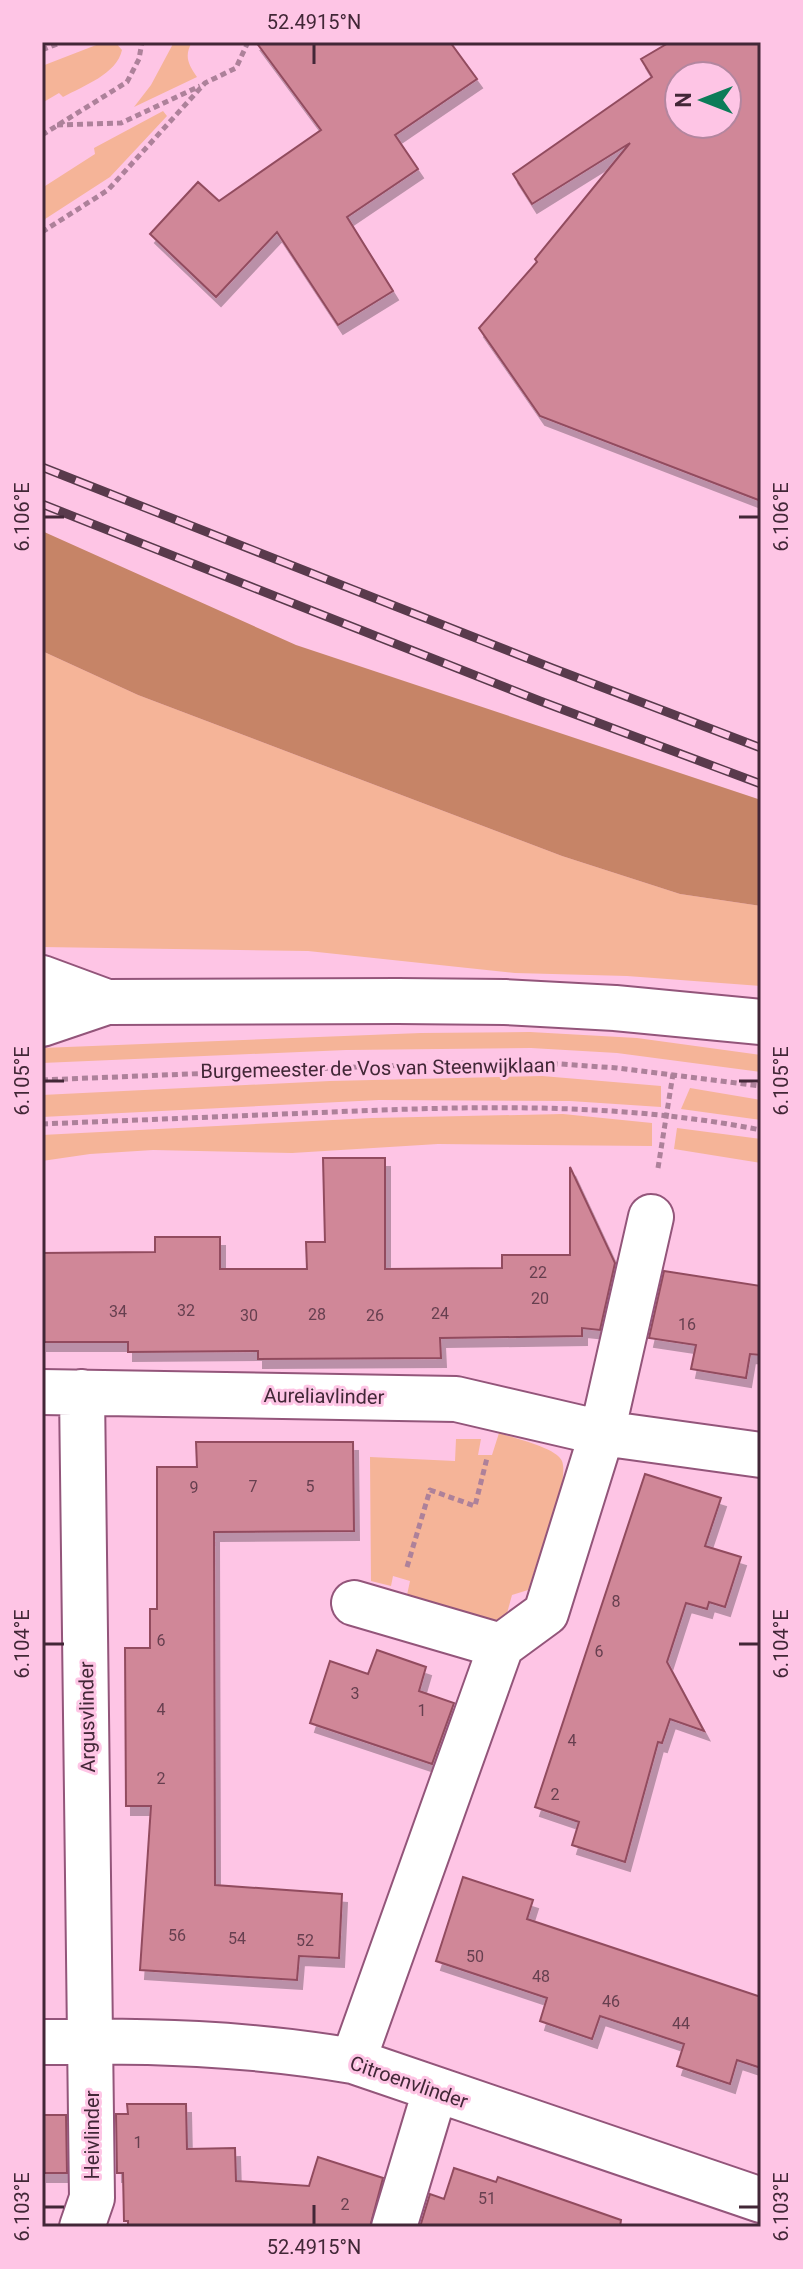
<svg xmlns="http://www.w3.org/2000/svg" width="803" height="2269" font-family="Roboto,sans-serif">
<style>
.green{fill:#f5b498}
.forest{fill:#c68467}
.building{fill:#d08798;stroke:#924c5f;stroke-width:2;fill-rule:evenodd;filter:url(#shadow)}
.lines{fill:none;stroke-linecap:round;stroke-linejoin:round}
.minor-casing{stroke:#93557a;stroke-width:48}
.tertiary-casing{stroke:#93557a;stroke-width:48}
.path{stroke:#ad819a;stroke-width:5;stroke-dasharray:6 4;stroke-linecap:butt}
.minor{stroke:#fff;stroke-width:44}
.tertiary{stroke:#fff;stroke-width:44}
.rail-casing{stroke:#593a4c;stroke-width:9}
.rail{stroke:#fec5e5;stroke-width:6;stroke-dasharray:18;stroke-linecap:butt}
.ticks{fill:none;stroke:#422737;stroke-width:3}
.labels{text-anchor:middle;stroke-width:6;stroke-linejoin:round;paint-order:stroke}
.number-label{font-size:16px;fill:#663f4f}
.street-label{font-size:20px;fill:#422737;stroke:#fec5e5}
.neatline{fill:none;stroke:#422737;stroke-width:3}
.ticks-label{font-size:20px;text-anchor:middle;fill:#422737}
</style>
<defs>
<filter id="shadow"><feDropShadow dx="5" dy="9" stdDeviation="0" flood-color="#0004"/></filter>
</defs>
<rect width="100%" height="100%" fill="#fec5e5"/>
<!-- green -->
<path class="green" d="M 104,42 L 115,42 L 122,50 C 117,74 83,86 63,97 L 59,93 L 42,103 L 42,66 Z
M 174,42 L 192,42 C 184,56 188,64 197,77 L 134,107 L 151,85 Z
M 163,111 L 167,116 L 110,177 L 42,221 L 42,188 L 95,154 L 94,148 Z
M 42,651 L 138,695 L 562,856 L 680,894 L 761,906 L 761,986 L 627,976 L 515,973 L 308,951 L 42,947 Z
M 530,1032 L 637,1038 L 761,1055 L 761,1072 L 617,1053 L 531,1048 L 346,1050 L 42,1063 L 42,1048 L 421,1033 Z
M 542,1076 L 661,1086 L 661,1107 L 570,1101 L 379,1100 L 42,1117 L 42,1095 L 330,1081 Z
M 690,1088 L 761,1100 L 761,1120 L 681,1109 Z
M 563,1114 L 652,1123 L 652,1146 L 438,1144 L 292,1153 L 153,1150 L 90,1154 L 42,1161 L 42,1135 L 372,1118 Z
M 677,1128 L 761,1139 L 761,1163 L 674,1149 Z
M 499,1433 C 513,1438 557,1448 562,1461 C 565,1469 562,1480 562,1487 L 528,1590 L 512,1595 L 506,1617 L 490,1622 L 407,1595 L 410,1581 L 393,1576 L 391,1586 L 371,1581 L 370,1457 L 455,1461 L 456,1439 L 481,1439 L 478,1455 L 492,1455 Z"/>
<!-- forest -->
<path class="forest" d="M 42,531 L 296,645 L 761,800 L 761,906 L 680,894 L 562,856 L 138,695 L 42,651 Z"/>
<!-- building -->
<path class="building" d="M 256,42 L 450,42 L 477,79 L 395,135 L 418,169 L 347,217 L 393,291 L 338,325 L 277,232 L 216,297 L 150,234 L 198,182 L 219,201 L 321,130 Z
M 670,42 L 761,42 L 761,501 L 540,416 L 479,328 L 537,262 L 535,259 L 630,143 L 532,204 L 513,174 L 652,77 L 641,59 ZM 679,76 L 727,76 L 727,124 L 679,124 Z
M 323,1158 L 385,1158 L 385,1269 L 502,1268 L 502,1255 L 570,1255 L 570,1167 L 615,1263 L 600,1330 L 582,1328 L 582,1336 L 440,1338 L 441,1358 L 258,1359 L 258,1351 L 128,1352 L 128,1342 L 42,1342 L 42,1253 L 155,1252 L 155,1237 L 220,1237 L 220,1269 L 307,1269 L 306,1242 L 325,1242 Z
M 664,1271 L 761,1286 L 761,1355 L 750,1354 L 746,1378 L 691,1369 L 696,1345 L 649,1338 Z
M 196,1442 L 353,1442 L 354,1531 L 214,1532 L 215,1885 L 342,1894 L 339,1958 L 299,1956 L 297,1980 L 140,1970 L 151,1806 L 126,1806 L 125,1648 L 150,1648 L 150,1609 L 157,1609 L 157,1467 L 197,1467 Z
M 645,1474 L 721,1498 L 705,1546 L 741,1557 L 725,1607 L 709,1602 L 707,1609 L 686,1603 L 667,1662 L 704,1731 L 670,1719 L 662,1743 L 658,1742 L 625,1862 L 572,1845 L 579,1822 L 535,1807 Z
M 377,1650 L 426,1667 L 419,1691 L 454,1703 L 432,1764 L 310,1723 L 330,1661 L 368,1674 Z
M 463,1877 L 533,1900 L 527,1919 L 761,1997 L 761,2068 L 737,2060 L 730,2084 L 677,2066 L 684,2044 L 600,2016 L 592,2039 L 540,2021 L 547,1998 L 436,1961 Z
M 127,2104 L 186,2104 L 187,2149 L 235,2148 L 236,2181 L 309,2186 L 318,2157 L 383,2178 L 370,2227 L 128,2227 L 128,2221 L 124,2221 L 123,2173 L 117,2173 L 116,2114 L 128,2114 Z
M 42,2115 L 66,2115 L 67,2173 L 42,2173 Z
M 454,2168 L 496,2182 L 498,2177 L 621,2220 L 620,2227 L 420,2227 L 430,2194 L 444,2199 Z"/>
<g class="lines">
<!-- minor casing -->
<g class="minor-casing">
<path id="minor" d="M 42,1392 L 456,1399 L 602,1433 L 761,1455
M 354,1603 L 501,1646
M 42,2042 C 147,2040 249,2043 353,2061 L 761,2200
M 353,2061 L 501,1646 L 546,1613 L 602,1433 L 651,1217
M 82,2227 L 92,2198 L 82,1392
M 394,2227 L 435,2091"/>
</g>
<!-- tertiary casing -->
<g class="tertiary-casing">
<path id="tertiary" d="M 42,978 L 107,1002
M 42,1024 L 107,1002 L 398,1001 L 505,1002 L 615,1008 L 761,1022"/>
</g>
<!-- path -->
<path class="path" d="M 42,50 L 62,42
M 57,125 L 121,123 L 200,86
M 42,135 L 127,82 L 139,59 L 142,42
M 42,232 L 108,190 L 205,83 L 236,68 L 248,42
M 42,1080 L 458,1063 L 560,1064 L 617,1068 L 761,1086
M 42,1124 C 139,1120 236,1116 332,1112 C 475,1106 620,1102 761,1130
M 658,1168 L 673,1074
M 407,1567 L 430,1490 L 475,1506 L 487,1458"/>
<!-- minor -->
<use href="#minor" class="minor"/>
<!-- tertiary -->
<use href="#tertiary" class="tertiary"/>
<!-- rail casing -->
<g class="rail-casing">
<path id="rail" d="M 42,467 L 552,668 L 761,748
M 42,504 L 540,701 L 761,784"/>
</g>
<!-- rail -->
<use href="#rail" class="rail"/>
</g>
<!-- ticks -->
<path class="ticks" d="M 314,44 L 314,64M 44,517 L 64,517M 739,517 L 759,517M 44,1081 L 64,1081M 739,1081 L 759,1081M 44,1644 L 64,1644M 739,1644 L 759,1644M 314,2205 L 314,2225M 44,2207 L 64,2207M 739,2207 L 759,2207"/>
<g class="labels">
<!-- number labels -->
<g class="number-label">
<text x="538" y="1278">22</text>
<text x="540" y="1304">20</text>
<text x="186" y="1316">32</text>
<text x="118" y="1317">34</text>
<text x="440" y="1319">24</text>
<text x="317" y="1320">28</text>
<text x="249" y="1321">30</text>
<text x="375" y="1321">26</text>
<text x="687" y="1330">16</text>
<text x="253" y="1492">7</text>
<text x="310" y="1492">5</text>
<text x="194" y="1493">9</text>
<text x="616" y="1607">8</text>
<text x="161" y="1646">6</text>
<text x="599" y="1657">6</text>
<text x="355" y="1699">3</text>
<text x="161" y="1715">4</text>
<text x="422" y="1716">1</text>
<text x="572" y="1746">4</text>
<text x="161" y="1784">2</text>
<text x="555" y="1800">2</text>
<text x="177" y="1941">56</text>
<text x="237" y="1944">54</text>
<text x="305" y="1946">52</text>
<text x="475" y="1962">50</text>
<text x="541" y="1982">48</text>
<text x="611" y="2007">46</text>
<text x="681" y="2029">44</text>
<text x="138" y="2148">1</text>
<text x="487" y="2204">51</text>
<text x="345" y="2210">2</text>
</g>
<!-- street labels -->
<g class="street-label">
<text transform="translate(378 1068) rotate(-1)" y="7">Burgemeester de Vos van Steenwijklaan</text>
<text transform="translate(324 1396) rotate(1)" y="7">Aureliavlinder</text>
<text transform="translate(87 1717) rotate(-91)" y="7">Argusvlinder</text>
<text transform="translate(409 2082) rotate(19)" y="7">Citroenvlinder</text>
<text transform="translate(92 2135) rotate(-90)" y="7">Heivlinder</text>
</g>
</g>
<!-- border -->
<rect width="803" height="2269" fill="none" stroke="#fec5e5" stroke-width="88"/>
<!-- north arrow -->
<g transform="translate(703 100) rotate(270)"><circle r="38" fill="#fec5e5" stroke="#b3869f" stroke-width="2"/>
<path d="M0-6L14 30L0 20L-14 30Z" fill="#0c7c58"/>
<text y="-12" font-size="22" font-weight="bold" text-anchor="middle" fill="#422737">N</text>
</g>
<rect x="44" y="44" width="715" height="2181" class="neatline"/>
<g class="ticks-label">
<text x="314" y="29">52.4915°N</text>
<text transform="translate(781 517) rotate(-90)" y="7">6.106°E</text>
<text transform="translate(22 517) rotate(-90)" y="7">6.106°E</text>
<text transform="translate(22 1081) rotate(-90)" y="7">6.105°E</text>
<text transform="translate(781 1081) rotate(-90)" y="7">6.105°E</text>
<text transform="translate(22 1644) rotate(-90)" y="7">6.104°E</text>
<text transform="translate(781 1644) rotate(-90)" y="7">6.104°E</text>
<text transform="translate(781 2207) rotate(-90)" y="7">6.103°E</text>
<text transform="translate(22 2207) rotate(-90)" y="7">6.103°E</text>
<text x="314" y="2254">52.4915°N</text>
</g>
</svg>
